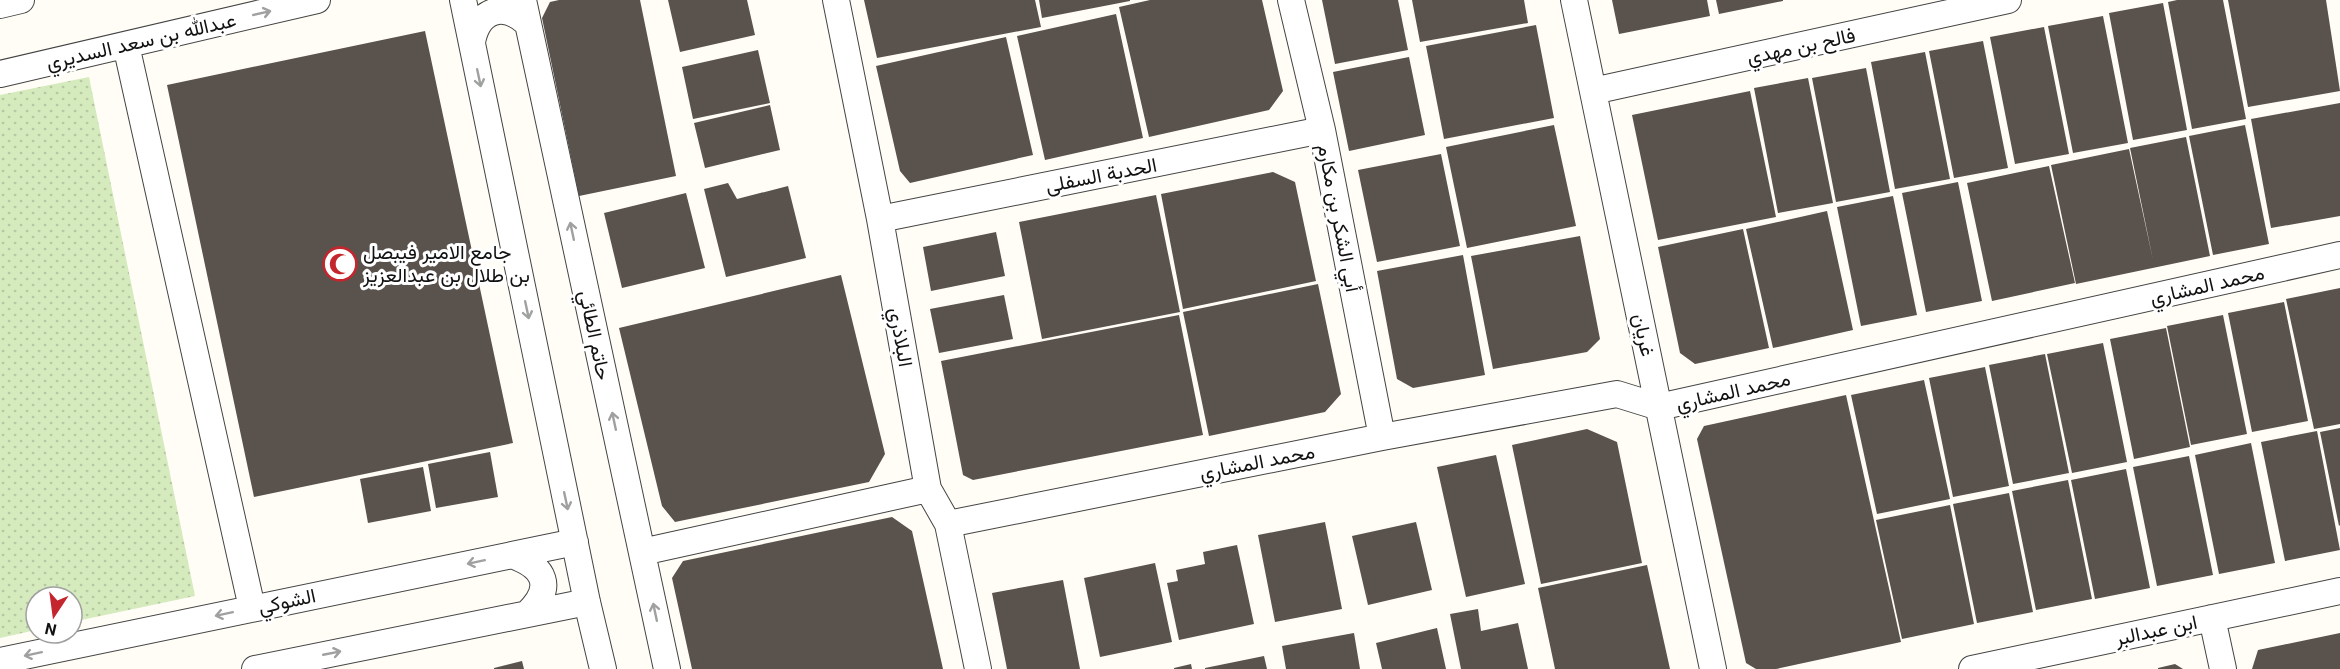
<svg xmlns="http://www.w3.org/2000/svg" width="2340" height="669" font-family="Georgia,Vazirmatn,serif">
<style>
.park{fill:url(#park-dots)}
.building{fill:#5a524d}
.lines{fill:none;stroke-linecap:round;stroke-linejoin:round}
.street-casing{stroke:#444;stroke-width:28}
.street{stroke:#fff;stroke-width:26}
.oneway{stroke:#a0a0a0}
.labels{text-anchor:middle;stroke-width:6;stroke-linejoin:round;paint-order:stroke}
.street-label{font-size:20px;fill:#111;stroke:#fff}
.poi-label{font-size:20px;fill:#111;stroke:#fff;text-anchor:start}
</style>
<defs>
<pattern id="park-dots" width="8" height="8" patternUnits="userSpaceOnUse" patternTransform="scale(1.5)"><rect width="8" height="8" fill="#d5ebbd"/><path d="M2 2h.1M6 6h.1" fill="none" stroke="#b6c8a1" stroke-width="1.8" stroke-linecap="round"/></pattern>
</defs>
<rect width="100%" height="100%" fill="#fffdf5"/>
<!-- park -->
<path class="park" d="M 89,77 L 195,596 L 72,622 L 72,597 L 36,597 L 36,630 L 0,638 L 0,95 Z"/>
<!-- building -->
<path class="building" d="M 559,0 L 640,0 L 676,176 L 579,196 L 542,18 L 550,2 Z
M 668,0 L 747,0 L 755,35 L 680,52 Z
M 864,0 L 1035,0 L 1041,27 L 877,58 Z
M 1039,0 L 1130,0 L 1130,1 L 1042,18 Z
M 1150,0 L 1262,0 L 1283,91 L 1269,110 L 1149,137 L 1119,7 Z
M 1322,0 L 1398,0 L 1408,50 L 1335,64 Z
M 1412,0 L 1524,0 L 1528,23 L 1420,42 Z
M 1612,0 L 1707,0 L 1710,16 L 1619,34 Z
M 1716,0 L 1783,0 L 1783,1 L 1719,14 Z
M 2177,0 L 2223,0 L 2246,119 L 2192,129 L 2168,2 Z
M 2228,0 L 2326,0 L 2340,91 L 2248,107 Z
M 2163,3 L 2187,130 L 2133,140 L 2109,13 Z
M 1116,14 L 1143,138 L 1045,160 L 1017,36 Z
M 2103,16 L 2128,143 L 2073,153 L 2048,26 Z
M 1536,25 L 1554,118 L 1444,139 L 1426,46 Z
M 2044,27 L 2069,154 L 2015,164 L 1990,37 Z
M 425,31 L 513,443 L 254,497 L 167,85 Z
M 1006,37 L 1033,155 L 910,183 L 900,171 L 876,66 Z
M 1983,41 L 2008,168 L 1954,178 L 1929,51 Z
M 758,50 L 770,103 L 693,119 L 682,67 Z
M 1925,52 L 1950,179 L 1895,189 L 1871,62 Z
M 1409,57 L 1425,135 L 1349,151 L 1333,72 Z
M 1866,68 L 1890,192 L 1836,202 L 1812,78 Z
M 1808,78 L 1833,203 L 1778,213 L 1754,88 Z
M 1750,91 L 1776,217 L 1658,240 L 1632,115 Z
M 2340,103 L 2340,216 L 2271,228 L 2251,119 Z
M 770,105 L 780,150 L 705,168 L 694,123 Z
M 1554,125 L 1576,226 L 1467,248 L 1446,147 Z
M 2245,125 L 2269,244 L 2213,255 L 2189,136 Z
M 2186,137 L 2210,256 L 2076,284 L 2051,165 L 2129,149 L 2153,260 L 2130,148 Z
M 1441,154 L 1460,246 L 1377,262 L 1358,170 Z
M 2049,166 L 2075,283 L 1992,301 L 1967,183 Z
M 1273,172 L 1295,182 L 1316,281 L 1183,309 L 1161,194 Z
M 1958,182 L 1982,301 L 1926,312 L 1902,193 Z
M 728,183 L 737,199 L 788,186 L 806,258 L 726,277 L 704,189 Z
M 686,193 L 705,268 L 622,288 L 604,213 Z
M 1156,195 L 1180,312 L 1042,339 L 1019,222 Z
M 1893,196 L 1917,315 L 1861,326 L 1837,207 Z
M 1827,211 L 1853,330 L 1773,348 L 1746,229 Z
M 1743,229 L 1769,348 L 1695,364 L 1680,353 L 1658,247 Z
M 996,232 L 1005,276 L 931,291 L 923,247 Z
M 1580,236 L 1600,339 L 1587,352 L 1493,369 L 1471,256 Z
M 1463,255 L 1485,375 L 1413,388 L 1397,379 L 1377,271 Z
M 841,275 L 885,454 L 869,482 L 675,522 L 662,506 L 619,328 Z
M 1318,284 L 1341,394 L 1325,412 L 1209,436 L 1183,312 Z
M 2340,288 L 2340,424 L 2314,429 L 2286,299 Z
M 1004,295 L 1013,339 L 939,353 L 930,309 Z
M 2284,302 L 2308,421 L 2252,432 L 2228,313 Z
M 1179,315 L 1203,435 L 973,480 L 963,475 L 941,361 Z
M 2223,315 L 2247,434 L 2191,445 L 2167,326 Z
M 2166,328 L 2190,447 L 2134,459 L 2110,339 Z
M 2103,343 L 2127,462 L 2072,473 L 2047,354 Z
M 2045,354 L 2069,473 L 2013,484 L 1989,365 Z
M 1985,367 L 2009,486 L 1953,497 L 1929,378 Z
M 1924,380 L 1950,499 L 1877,514 L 1851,395 Z
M 1846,395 L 1901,642 L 1776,669 L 1756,669 L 1746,663 L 1697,439 L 1704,426 Z
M 2340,428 L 2340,525 L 2339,526 L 2320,432 Z
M 1587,429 L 1617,442 L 1642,563 L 1541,584 L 1512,445 Z
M 2317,431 L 2340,550 L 2285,561 L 2261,442 Z
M 2251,443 L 2275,563 L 2219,574 L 2195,455 Z
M 490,452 L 498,497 L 436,508 L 428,464 Z
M 1496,455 L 1525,584 L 1466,597 L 1437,467 Z
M 2189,456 L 2213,575 L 2157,586 L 2133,467 Z
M 423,467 L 431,511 L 368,523 L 360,479 Z
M 2126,469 L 2150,588 L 2095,599 L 2071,480 Z
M 2068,480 L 2092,599 L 2036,610 L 2012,491 Z
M 2009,493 L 2033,612 L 1977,623 L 1953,504 Z
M 1950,505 L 1974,624 L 1902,639 L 1876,520 Z
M 892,517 L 912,531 L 943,669 L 692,669 L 672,578 L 683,561 Z
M 1325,522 L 1342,609 L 1275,622 L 1258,535 Z
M 1416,522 L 1432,590 L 1368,605 L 1352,536 Z
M 1237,545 L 1254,624 L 1179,640 L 1167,583 L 1178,581 L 1176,570 L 1205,564 L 1203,552 Z
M 1155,563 L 1172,642 L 1100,657 L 1084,578 Z
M 1647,565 L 1670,669 L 1555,669 L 1538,588 Z
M 1063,580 L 1080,669 L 1007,669 L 992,593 Z
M 1478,609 L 1481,631 L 1518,623 L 1528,669 L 1461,669 L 1450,614 Z
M 1437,628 L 1446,669 L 1382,669 L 1376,643 Z
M 1354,633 L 1360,669 L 1286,669 L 1282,646 Z
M 2340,633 L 2340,669 L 2252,669 L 2258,650 Z
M 1264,656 L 1267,669 L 1205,669 L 1205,668 Z
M 522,661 L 524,669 L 494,669 L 494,668 Z
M 1191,664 L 1192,669 L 1174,669 L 1174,668 Z
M 2175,664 L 2183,669 L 2158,669 L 2158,668 Z"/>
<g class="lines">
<!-- street casing -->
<g class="street-casing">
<path id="street" d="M 463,0 L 587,602 L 603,669
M 523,0 L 667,669
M 836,0 L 880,219 L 928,489 L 948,524 L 978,669
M 1291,0 L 1322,130 L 1382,437
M 1574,0 L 1713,669
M 0,5 L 21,0
M 472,42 C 478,10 503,1 527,23
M 126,45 L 252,608
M 0,74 L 317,0
M 1593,91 L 2008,0
M 880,219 L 1322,130
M 948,524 L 1382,437 L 1617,394 L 1659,407 L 2340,255
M 642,552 L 928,489
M 512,555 C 545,567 555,587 527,614
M 2212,618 L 2223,669
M 0,661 L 575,542
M 255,669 L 587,602
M 1972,669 L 2340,591"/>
</g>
<!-- street -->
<use href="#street" class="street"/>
</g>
<!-- one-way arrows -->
<defs><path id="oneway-shaft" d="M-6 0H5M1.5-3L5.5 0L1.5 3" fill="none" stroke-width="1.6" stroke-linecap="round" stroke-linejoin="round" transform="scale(1.5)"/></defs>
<g class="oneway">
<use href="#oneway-shaft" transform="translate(262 13) rotate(-13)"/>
<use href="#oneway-shaft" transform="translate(479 78) rotate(78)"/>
<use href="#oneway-shaft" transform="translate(572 231) rotate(-102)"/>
<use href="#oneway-shaft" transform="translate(527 310) rotate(78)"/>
<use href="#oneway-shaft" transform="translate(614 421) rotate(-102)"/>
<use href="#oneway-shaft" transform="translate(566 501) rotate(78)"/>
<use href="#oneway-shaft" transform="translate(476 562) rotate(168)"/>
<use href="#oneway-shaft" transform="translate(655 612) rotate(-102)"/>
<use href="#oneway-shaft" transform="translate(224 614) rotate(168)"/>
<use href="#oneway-shaft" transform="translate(332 653) rotate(-11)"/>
<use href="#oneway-shaft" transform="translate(33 654) rotate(168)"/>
</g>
<!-- icons -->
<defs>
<g id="mosque-ring" transform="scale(1.725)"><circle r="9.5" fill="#fff" stroke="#c4262e" stroke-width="1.5"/><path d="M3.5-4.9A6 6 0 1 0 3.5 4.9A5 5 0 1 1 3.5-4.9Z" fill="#c4262e"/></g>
</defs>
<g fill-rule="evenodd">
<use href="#mosque-ring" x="340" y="264"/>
</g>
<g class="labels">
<!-- street labels -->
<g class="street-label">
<text transform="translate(141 41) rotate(-13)" y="7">عبدالله بن سعد السديري</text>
<text transform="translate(1801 46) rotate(-12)" y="7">فالح بن مهدي</text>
<text transform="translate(1101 175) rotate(-11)" y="7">الحدبة السفلى</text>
<text transform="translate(1339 218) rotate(79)" y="7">أبي الشكر بن مكارم</text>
<text transform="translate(2207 285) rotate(-13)" y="7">محمد المشاري</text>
<text transform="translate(595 335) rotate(78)" y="7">حاتم الطائي</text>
<text transform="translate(1644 335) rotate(78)" y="7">غريان</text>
<text transform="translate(901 337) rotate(80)" y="7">البلاذري</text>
<text transform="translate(1733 391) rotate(-13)" y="7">محمد المشاري</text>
<text transform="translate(1257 462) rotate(-11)" y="7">محمد المشاري</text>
<text transform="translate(287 601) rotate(-12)" y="7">الشوكي</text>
<text transform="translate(2156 630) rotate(-12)" y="7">ابن عبدالبر</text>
</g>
<!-- poi labels -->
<g class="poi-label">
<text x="363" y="259">جامع الامير فيبصل<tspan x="363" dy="23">بن طلال بن عبدالعزيز</tspan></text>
</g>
</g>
<!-- north arrow -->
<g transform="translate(54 615) rotate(193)"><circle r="28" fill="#ffffff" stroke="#a0a0a0" stroke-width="1.5"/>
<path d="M0-4.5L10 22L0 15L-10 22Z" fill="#c4262e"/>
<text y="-9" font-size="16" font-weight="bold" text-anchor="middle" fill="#111111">N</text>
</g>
</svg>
